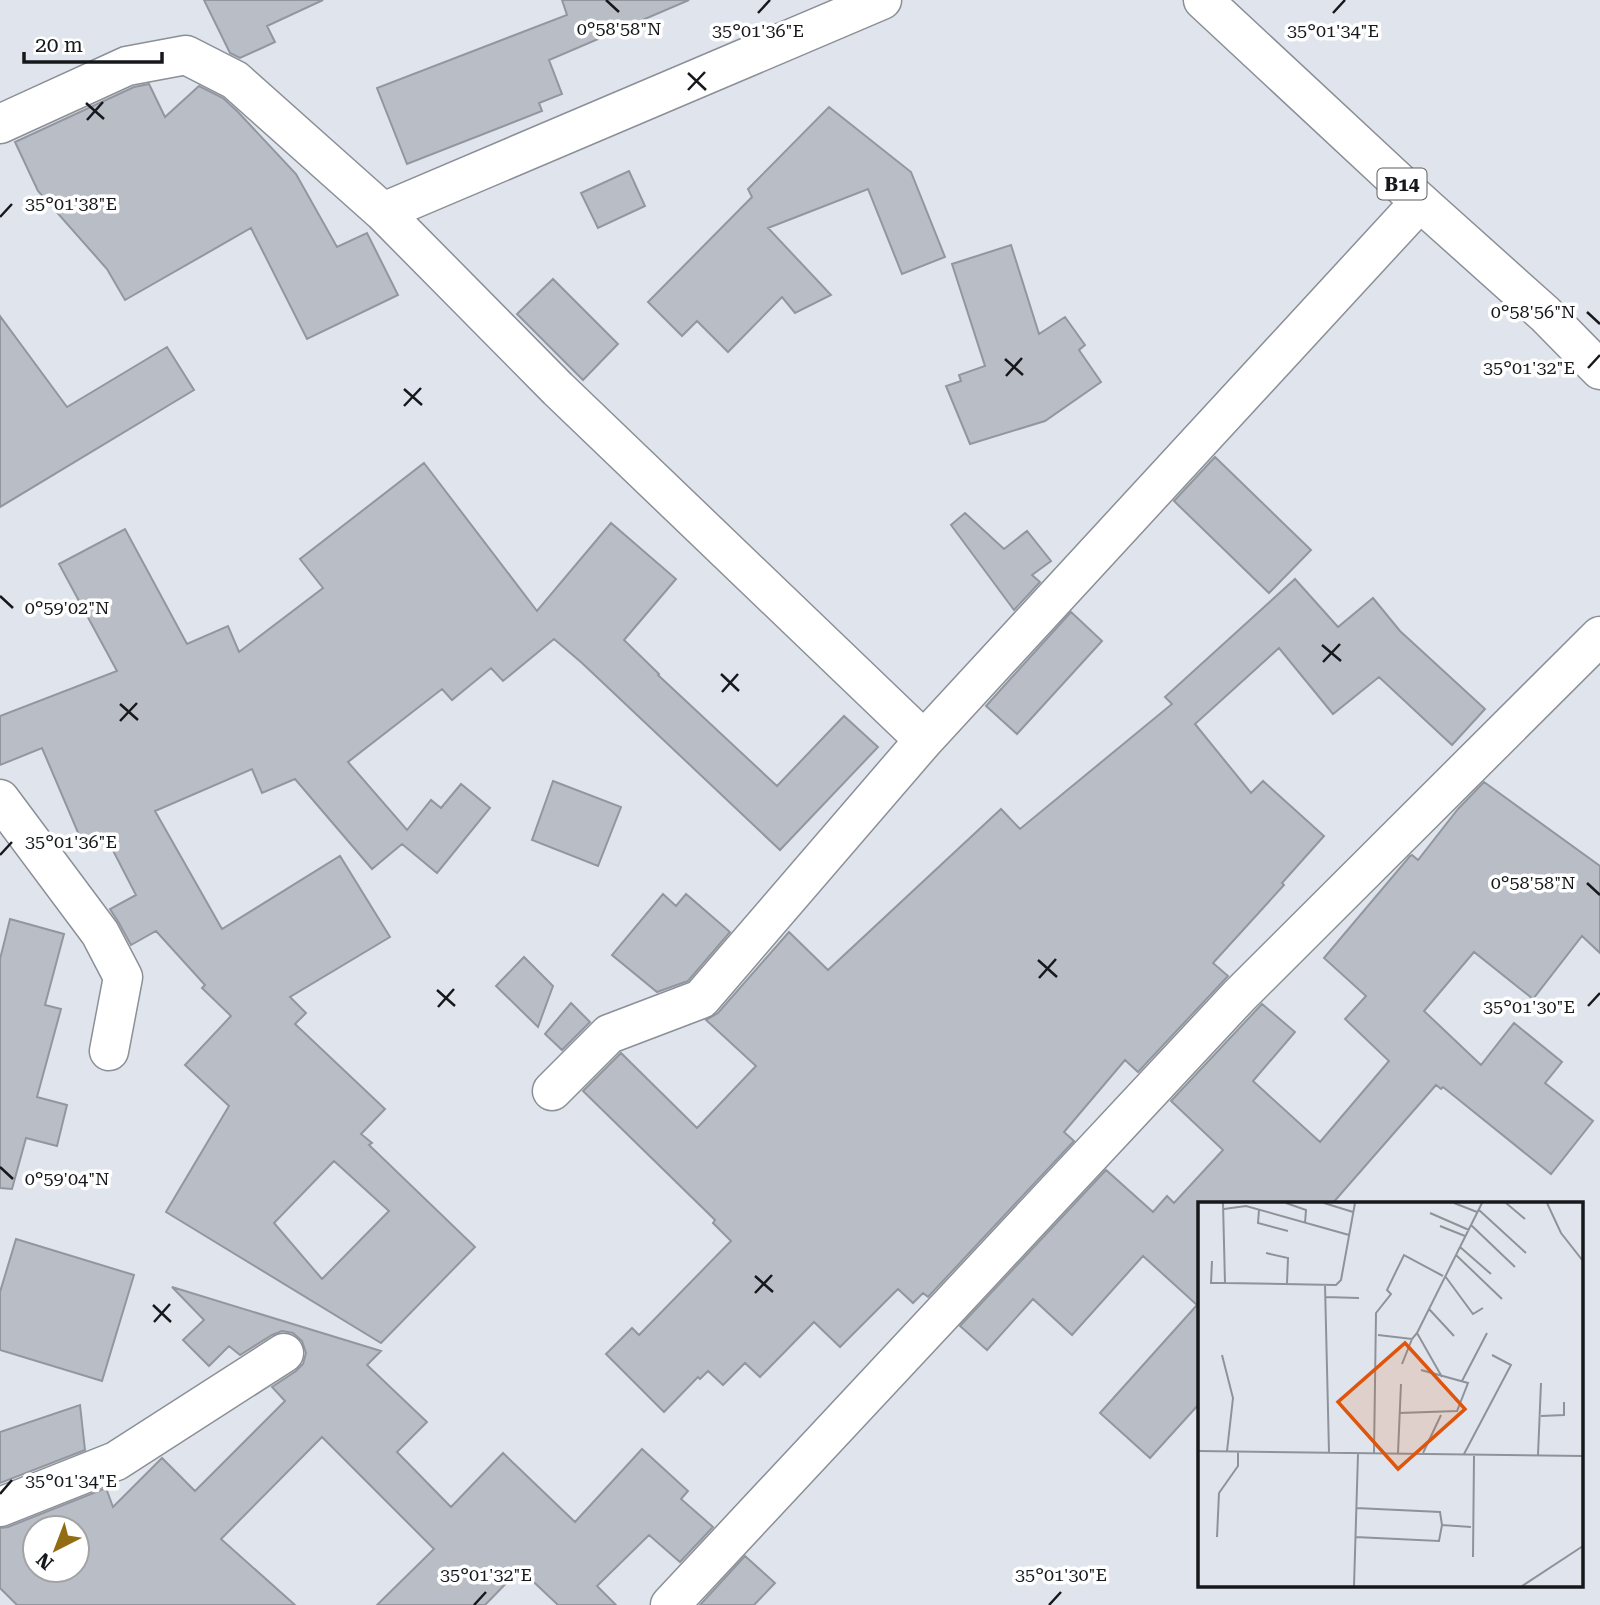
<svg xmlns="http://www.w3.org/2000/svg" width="1600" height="1605" font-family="'Roboto Serif',serif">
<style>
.building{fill:#b9bdc6;stroke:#92979f;stroke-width:2;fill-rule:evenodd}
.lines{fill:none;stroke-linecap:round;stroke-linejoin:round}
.street-casing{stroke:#8b8f97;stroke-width:41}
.highway-casing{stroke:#8b8f97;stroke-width:41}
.street{stroke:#fff;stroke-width:38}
.highway{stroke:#fff;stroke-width:38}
.ticks{fill:none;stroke:#16181b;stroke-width:2.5}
.labels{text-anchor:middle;stroke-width:7;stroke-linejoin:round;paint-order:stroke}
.shield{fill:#fff;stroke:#5c5d5f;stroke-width:2}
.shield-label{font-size:19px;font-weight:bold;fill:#16181b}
.inset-road{fill:none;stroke:#8f9399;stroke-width:2}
.view{fill:#de560d;fill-opacity:0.15;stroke:#de560d;stroke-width:3.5}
.inset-edge{fill:none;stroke:#16181b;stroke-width:3.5}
.ticks-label{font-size:18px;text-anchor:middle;fill:#16181b;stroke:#fff;stroke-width:7;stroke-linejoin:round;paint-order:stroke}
</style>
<rect width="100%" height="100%" fill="#e0e5ed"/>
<!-- building -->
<path class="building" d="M 204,0 L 323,0 L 267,26 L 275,42 L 240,58 L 230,53 Z
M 562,0 L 689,0 L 549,60 L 562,94 L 539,103 L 542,111 L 407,164 L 377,88 L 567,15 Z
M 149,84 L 165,117 L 199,86 L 223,98 L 238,112 L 296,174 L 337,247 L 367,233 L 398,295 L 307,339 L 251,228 L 125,300 L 107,269 L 38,191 L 15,142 L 134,87 Z
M 829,107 L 911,172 L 945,257 L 902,274 L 868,189 L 768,228 L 831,295 L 795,313 L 782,297 L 728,352 L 697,321 L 682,336 L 648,302 L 752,197 L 748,189 Z
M 629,171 L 645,206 L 598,228 L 581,193 Z
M 1011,245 L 1039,334 L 1065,317 L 1085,345 L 1079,350 L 1101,382 L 1045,421 L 970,444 L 946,386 L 961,381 L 959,375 L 985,366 L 952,264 Z
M 553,279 L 618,344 L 583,380 L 517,314 Z
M 0,316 L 67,407 L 167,347 L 194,390 L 0,507 Z
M 1215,457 L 1311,550 L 1269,593 L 1174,501 Z
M 424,463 L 537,611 L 611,523 L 676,579 L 624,640 L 659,674 L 658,675 L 777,786 L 844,716 L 878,747 L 780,850 L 582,663 L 554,639 L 503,681 L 491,668 L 452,700 L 442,689 L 348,762 L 407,830 L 431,800 L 441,808 L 461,784 L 490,808 L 437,873 L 402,844 L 372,869 L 295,779 L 262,793 L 252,769 L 155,811 L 222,929 L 340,856 L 390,937 L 290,997 L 306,1013 L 295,1024 L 385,1109 L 361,1134 L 372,1143 L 369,1145 L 475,1247 L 381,1343 L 166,1212 L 229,1106 L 185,1065 L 231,1016 L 202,988 L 205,985 L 156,931 L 131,945 L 119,923 L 110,909 L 136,895 L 104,833 L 82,842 L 42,748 L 0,765 L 0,716 L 117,671 L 59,564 L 125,529 L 187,644 L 228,626 L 239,652 L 323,588 L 300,559 ZM 334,1161 L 389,1211 L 322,1279 L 274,1223 Z
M 965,513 L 1004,549 L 1027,531 L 1051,561 L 1032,575 L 1040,582 L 1014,610 L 951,525 Z
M 1295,579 L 1338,627 L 1373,598 L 1400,631 L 1485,709 L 1452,745 L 1379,677 L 1333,714 L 1279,648 L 1195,724 L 1251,793 L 1263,781 L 1324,836 L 1282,883 L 1284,885 L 1213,963 L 1228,976 L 1138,1072 L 1125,1060 L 1064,1132 L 1074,1141 L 928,1297 L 923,1293 L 913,1303 L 898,1289 L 840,1347 L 814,1322 L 760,1377 L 745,1363 L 723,1385 L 708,1371 L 700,1379 L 698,1377 L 664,1412 L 606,1354 L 632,1328 L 639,1335 L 731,1241 L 713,1223 L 715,1220 L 583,1091 L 621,1053 L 697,1128 L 756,1066 L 706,1020 L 718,1013 L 789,932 L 828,970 L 1001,809 L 1020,829 L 1172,704 L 1165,697 Z
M 1071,612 L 1102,641 L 1017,734 L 986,706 Z
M 553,781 L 621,807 L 598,866 L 532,840 Z
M 1484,782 L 1600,866 L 1600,953 L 1582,936 L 1533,999 L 1474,952 L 1424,1011 L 1481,1065 L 1514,1023 L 1562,1062 L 1545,1083 L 1593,1121 L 1551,1174 L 1443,1087 L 1441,1089 L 1436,1085 L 1332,1204 L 1199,1204 L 1199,1404 L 1150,1458 L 1100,1413 L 1197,1305 L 1143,1256 L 1072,1335 L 1033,1299 L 987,1350 L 960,1326 L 1106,1170 L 1153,1212 L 1167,1196 L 1174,1203 L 1223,1150 L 1171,1101 L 1262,1004 L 1295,1032 L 1253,1081 L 1320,1142 L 1389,1061 L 1345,1019 L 1366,996 L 1324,958 L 1410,856 L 1412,855 L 1418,860 L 1458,809 Z
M 663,894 L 676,906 L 686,894 L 730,932 L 688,981 L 657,992 L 612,955 Z
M 10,919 L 64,934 L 45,1005 L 61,1009 L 37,1097 L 67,1105 L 57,1146 L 26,1138 L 12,1189 L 0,1188 L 0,959 Z
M 524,957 L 553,986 L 538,1027 L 496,986 Z
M 571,1003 L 590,1022 L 562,1050 L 545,1034 Z
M 16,1239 L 134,1275 L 102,1381 L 0,1350 L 0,1292 Z
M 172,1287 L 381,1351 L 367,1365 L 427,1422 L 397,1452 L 451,1507 L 503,1453 L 575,1522 L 642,1449 L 688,1491 L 681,1499 L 713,1527 L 680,1562 L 649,1535 L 597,1586 L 616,1605 L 558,1605 L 520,1569 L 485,1605 L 377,1605 L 434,1549 L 322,1437 L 221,1539 L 295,1605 L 17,1605 L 0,1588 L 0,1528 L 8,1527 L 106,1488 L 113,1507 L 162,1458 L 195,1491 L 285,1401 L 272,1387 L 296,1371 L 303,1364 L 306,1353 L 302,1341 L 293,1333 L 282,1331 L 272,1335 L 240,1355 L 229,1346 L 209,1366 L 183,1340 L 204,1320 ZM 35,1528 L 77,1528 L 77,1570 L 35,1570 Z
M 80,1405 L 85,1450 L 0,1483 L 0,1432 Z
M 745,1556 L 775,1583 L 754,1605 L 700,1605 Z"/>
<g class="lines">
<!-- street casing -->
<g class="street-casing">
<path id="street" d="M 0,124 L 127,66 L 186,55 L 235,80 L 383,212 L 558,389 L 924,740
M 383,212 L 882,0
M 0,799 L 100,933 L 123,977 L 109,1051
M 552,1091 L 609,1034 L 701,999 L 924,740 L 1420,202
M 0,1507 L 116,1461 L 284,1353
M 670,1605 L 1239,996 L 1600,636"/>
</g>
<!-- highway casing -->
<g class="highway-casing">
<path id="highway" d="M 1203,0 L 1420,202 L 1545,314 L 1600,370"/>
</g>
<!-- street -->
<use href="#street" class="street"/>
<!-- highway -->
<use href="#highway" class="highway"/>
</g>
<!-- ticks -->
<path class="ticks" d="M 606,0 L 619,12M 758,13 L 770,0M 1333,13 L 1345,0M 688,73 L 706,90M 688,90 L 705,72M 86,103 L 104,119M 87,120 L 103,102M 0,217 L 12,204M 1587,312 L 1600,324M 1005,359 L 1023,375M 1588,368 L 1600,355M 1006,376 L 1022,358M 404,389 L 422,405M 404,406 L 421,388M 0,596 L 13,608M 1322,645 L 1341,661M 1323,662 L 1340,644M 721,674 L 739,691M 722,692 L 738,674M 120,704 L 138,720M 120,721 L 137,703M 0,855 L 12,842M 1587,883 L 1600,895M 1038,960 L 1057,977M 1039,978 L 1056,959M 437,990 L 455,1006M 1588,1006 L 1600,993M 438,1007 L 454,989M 0,1167 L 13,1179M 755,1276 L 773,1292M 755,1293 L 772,1275M 153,1305 L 171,1322M 154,1322 L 170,1304M 0,1494 L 12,1480M 474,1605 L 486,1592M 1049,1605 L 1061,1592"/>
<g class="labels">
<!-- shield labels -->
<rect class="shield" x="1377.5" y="168.5" width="49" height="31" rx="5"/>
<g class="shield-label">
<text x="1402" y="191">B14</text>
</g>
</g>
<!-- overview -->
<g transform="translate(1198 1202)">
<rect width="385" height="385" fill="#e0e5ed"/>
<path class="inset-road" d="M 25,1 L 27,81 L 138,83 L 143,78 L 157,1M 88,1 L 108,8 L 107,21M 126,1 L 155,10M 256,1 L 279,10M 308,1 L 327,17M 349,1 L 363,31 L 385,59M 26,7 L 48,4 L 151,33M 61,8 L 60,21 L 90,29M 281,8 L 328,51M 232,11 L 271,28M 273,23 L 317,65M 242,24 L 267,34M 262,45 L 293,72M 68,51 L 90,56 L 89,81M 258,53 L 304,97M 14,59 L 13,81 L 27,81M 247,74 L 275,112 L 285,106M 127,83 L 131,250M 127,95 L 161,96M 231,107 L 256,134M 180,133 L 214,137 L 219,131M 24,153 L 35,196 L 29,249M 204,162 L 214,137M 244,175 L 219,131 L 284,1M 264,179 L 289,131M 201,211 L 259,209 L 270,181 L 223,168M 343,214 L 366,213 L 366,200M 0,249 L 385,254M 176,251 L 178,111 L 193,92 L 189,88 L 206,53 L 245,74M 200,251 L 203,182M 225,251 L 243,213M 266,252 L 313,163 L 294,153M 340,253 L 343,181M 158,306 L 242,310 L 244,323M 19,335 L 21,291 L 40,264 L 40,250M 157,335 L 241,339 L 244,323 L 273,325M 275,355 L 276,254M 156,384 L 160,252M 324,384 L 385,344"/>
<path class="view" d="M 207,141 L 267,207 L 200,267 L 140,200 Z"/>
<rect width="385" height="385" class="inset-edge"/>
</g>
<g class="ticks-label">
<text x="619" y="35">0°58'58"N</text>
<text x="758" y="37">35°01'36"E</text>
<text x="1333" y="37">35°01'34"E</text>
<text x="71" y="210">35°01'38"E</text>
<text x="1533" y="318">0°58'56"N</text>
<text x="1529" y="374">35°01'32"E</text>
<text x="67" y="614">0°59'02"N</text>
<text x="71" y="848">35°01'36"E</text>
<text x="1533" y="889">0°58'58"N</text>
<text x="1529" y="1013">35°01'30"E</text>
<text x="67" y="1185">0°59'04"N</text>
<text x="71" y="1487">35°01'34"E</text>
<text x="486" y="1581">35°01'32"E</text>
<text x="1061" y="1581">35°01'30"E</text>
</g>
<!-- north arrow -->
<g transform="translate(56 1549) rotate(222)"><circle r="33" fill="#ffffff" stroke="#a2a3a4" stroke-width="2"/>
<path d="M0-5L12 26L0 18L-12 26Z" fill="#926d14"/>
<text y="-10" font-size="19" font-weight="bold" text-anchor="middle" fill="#16181b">N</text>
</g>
<!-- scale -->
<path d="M24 52v10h138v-10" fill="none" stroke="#16181b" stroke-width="3.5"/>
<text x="35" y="52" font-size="21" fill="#16181b" stroke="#ffffff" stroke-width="5" paint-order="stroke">20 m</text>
</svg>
